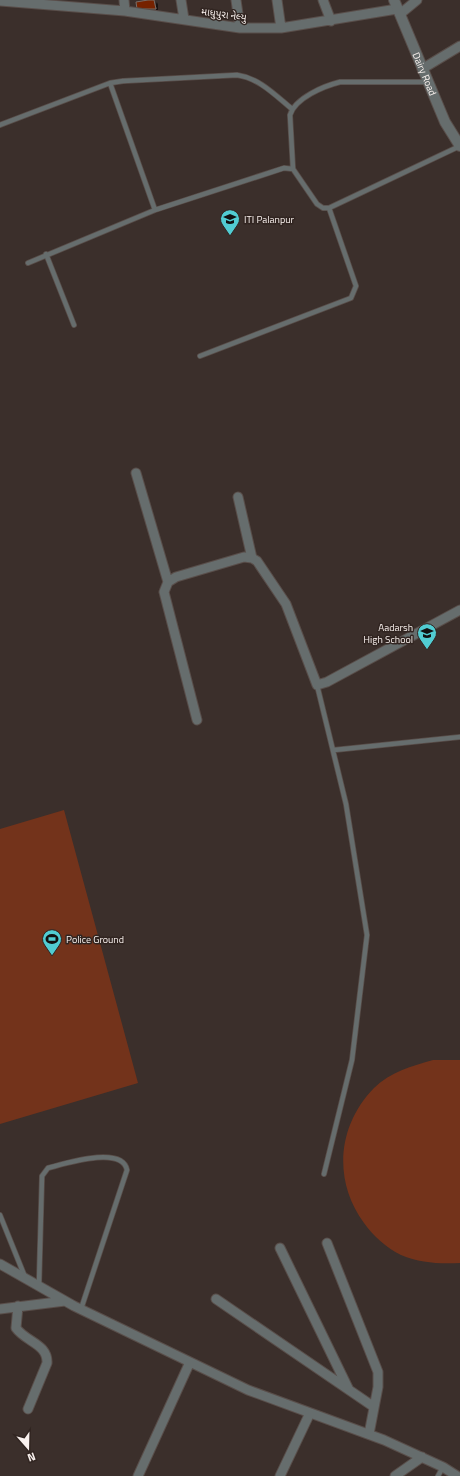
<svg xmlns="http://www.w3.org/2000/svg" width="460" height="1476" font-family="'Titillium Web','Noto Sans Gujarati',sans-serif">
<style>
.green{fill:#73331b}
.building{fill:#762400;stroke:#796c67;filter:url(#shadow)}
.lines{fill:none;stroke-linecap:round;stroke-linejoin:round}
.service-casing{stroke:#594e4a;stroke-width:6}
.minor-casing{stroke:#594e4a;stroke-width:11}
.tertiary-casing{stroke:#594e4a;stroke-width:12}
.service{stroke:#666d6d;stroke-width:4.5}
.minor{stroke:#666d6d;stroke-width:9}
.tertiary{stroke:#666d6d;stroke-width:10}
.labels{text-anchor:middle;stroke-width:3;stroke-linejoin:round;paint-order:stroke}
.street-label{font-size:10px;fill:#f9f1ee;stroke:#312521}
.poi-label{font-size:10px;fill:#f9f1ee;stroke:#312521;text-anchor:start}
</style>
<defs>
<filter id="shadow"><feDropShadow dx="3.5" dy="3.5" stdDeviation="0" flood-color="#0009"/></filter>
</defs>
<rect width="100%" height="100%" fill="#3b2f2b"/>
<!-- green -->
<path class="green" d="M 64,810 L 138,1083 L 0,1124 L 0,829 Z
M 433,1060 L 460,1060 L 460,1263 C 439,1264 420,1263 401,1255 C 387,1248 373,1236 364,1223 C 333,1181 337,1126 374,1088 C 390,1072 412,1066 433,1060 Z"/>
<!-- building -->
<path class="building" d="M 148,0 L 154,0 L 156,9 L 137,9 L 136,2 Z"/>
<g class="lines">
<!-- service casing -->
<g class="service-casing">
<path id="service" d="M 110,83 L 155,210
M 0,125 L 110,83 L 123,81 L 237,75 C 259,78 275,95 292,109
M 293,169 L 290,115 C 295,98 324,86 340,82 L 427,82
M 46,254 L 74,325
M 28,263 L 155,210 L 284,168 L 293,169 L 317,204 L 323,208 L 329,208 L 460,146
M 200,356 L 351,298 L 356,286 L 329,208
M 317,685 L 346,804 L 367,935 L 352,1060 L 324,1174
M 334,750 L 460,737
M 0,1215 L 25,1277
M 39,1285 L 42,1176 L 48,1168 C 64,1164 122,1145 127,1170 L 81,1309
M 438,1476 L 443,1467"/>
</g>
<!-- minor casing -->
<g class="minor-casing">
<path id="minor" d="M 124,0 L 125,11
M 181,0 L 184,19
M 236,0 L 240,28
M 277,0 L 281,28
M 323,0 L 331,21
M 0,1 L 125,11 L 240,28 L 281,28 L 397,9
M 400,14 L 417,0
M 422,69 L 460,46
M 136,473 L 168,582
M 238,497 L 252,558
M 197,720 L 164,592 L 168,582 L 176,577 L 244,557 L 252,558 L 257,561 L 286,604 L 317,685 L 327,682 L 460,610
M 327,1243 L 378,1372 L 378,1387 L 369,1434
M 280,1248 L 348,1388
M 0,1264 L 74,1306 L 248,1390 L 384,1440 L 443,1467 L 457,1476
M 216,1299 L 374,1407
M 18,1306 L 16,1328 C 26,1342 48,1344 47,1363 L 28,1409
M 0,1309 L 65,1301
M 138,1476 L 190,1362
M 280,1476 L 310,1413
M 395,1476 L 422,1457"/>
</g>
<!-- tertiary casing -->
<g class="tertiary-casing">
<g id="tertiary">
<path id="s1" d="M 394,0 L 445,122 L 460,146"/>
</g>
</g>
<!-- service -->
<use href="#service" class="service"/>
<!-- minor -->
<use href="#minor" class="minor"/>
<!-- tertiary -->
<use href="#tertiary" class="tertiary"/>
</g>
<!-- icons -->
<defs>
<g id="university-pin" transform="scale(1)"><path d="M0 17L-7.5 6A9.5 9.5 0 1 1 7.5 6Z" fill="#51ccd2" stroke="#312521"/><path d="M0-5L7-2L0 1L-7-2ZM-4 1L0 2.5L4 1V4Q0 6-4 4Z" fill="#111"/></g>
<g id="school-pin" transform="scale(1)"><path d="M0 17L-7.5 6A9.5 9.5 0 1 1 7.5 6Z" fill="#51ccd2" stroke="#312521"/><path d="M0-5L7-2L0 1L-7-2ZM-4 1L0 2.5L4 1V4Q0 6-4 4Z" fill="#111"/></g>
<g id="stadium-pin" transform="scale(1)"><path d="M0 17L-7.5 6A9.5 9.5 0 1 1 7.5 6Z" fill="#51ccd2" stroke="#312521"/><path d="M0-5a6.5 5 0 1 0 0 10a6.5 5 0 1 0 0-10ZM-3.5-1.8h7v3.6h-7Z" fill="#111"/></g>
</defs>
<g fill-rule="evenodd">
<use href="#university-pin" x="230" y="219"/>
<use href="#school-pin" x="427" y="633"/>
<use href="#stadium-pin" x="52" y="939"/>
</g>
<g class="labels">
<!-- street labels -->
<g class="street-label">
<text transform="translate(224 14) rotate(8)" y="4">માધુપુરા નેલ્યુ</text>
<text dy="4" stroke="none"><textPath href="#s1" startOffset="80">Dairy Road</textPath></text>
</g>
<!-- poi labels -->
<g class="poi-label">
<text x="244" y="223">ITI Palanpur</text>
<text x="413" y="631" text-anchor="end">Aadarsh<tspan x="413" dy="12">High School</tspan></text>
<text x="66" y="943">Police Ground</text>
</g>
</g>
<!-- north arrow -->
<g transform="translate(28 1448) rotate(160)" stroke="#312521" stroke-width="3" paint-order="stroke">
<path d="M0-3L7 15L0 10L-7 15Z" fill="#f9f1ee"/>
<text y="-6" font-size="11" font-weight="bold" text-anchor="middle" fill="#f9f1ee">N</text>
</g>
</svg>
